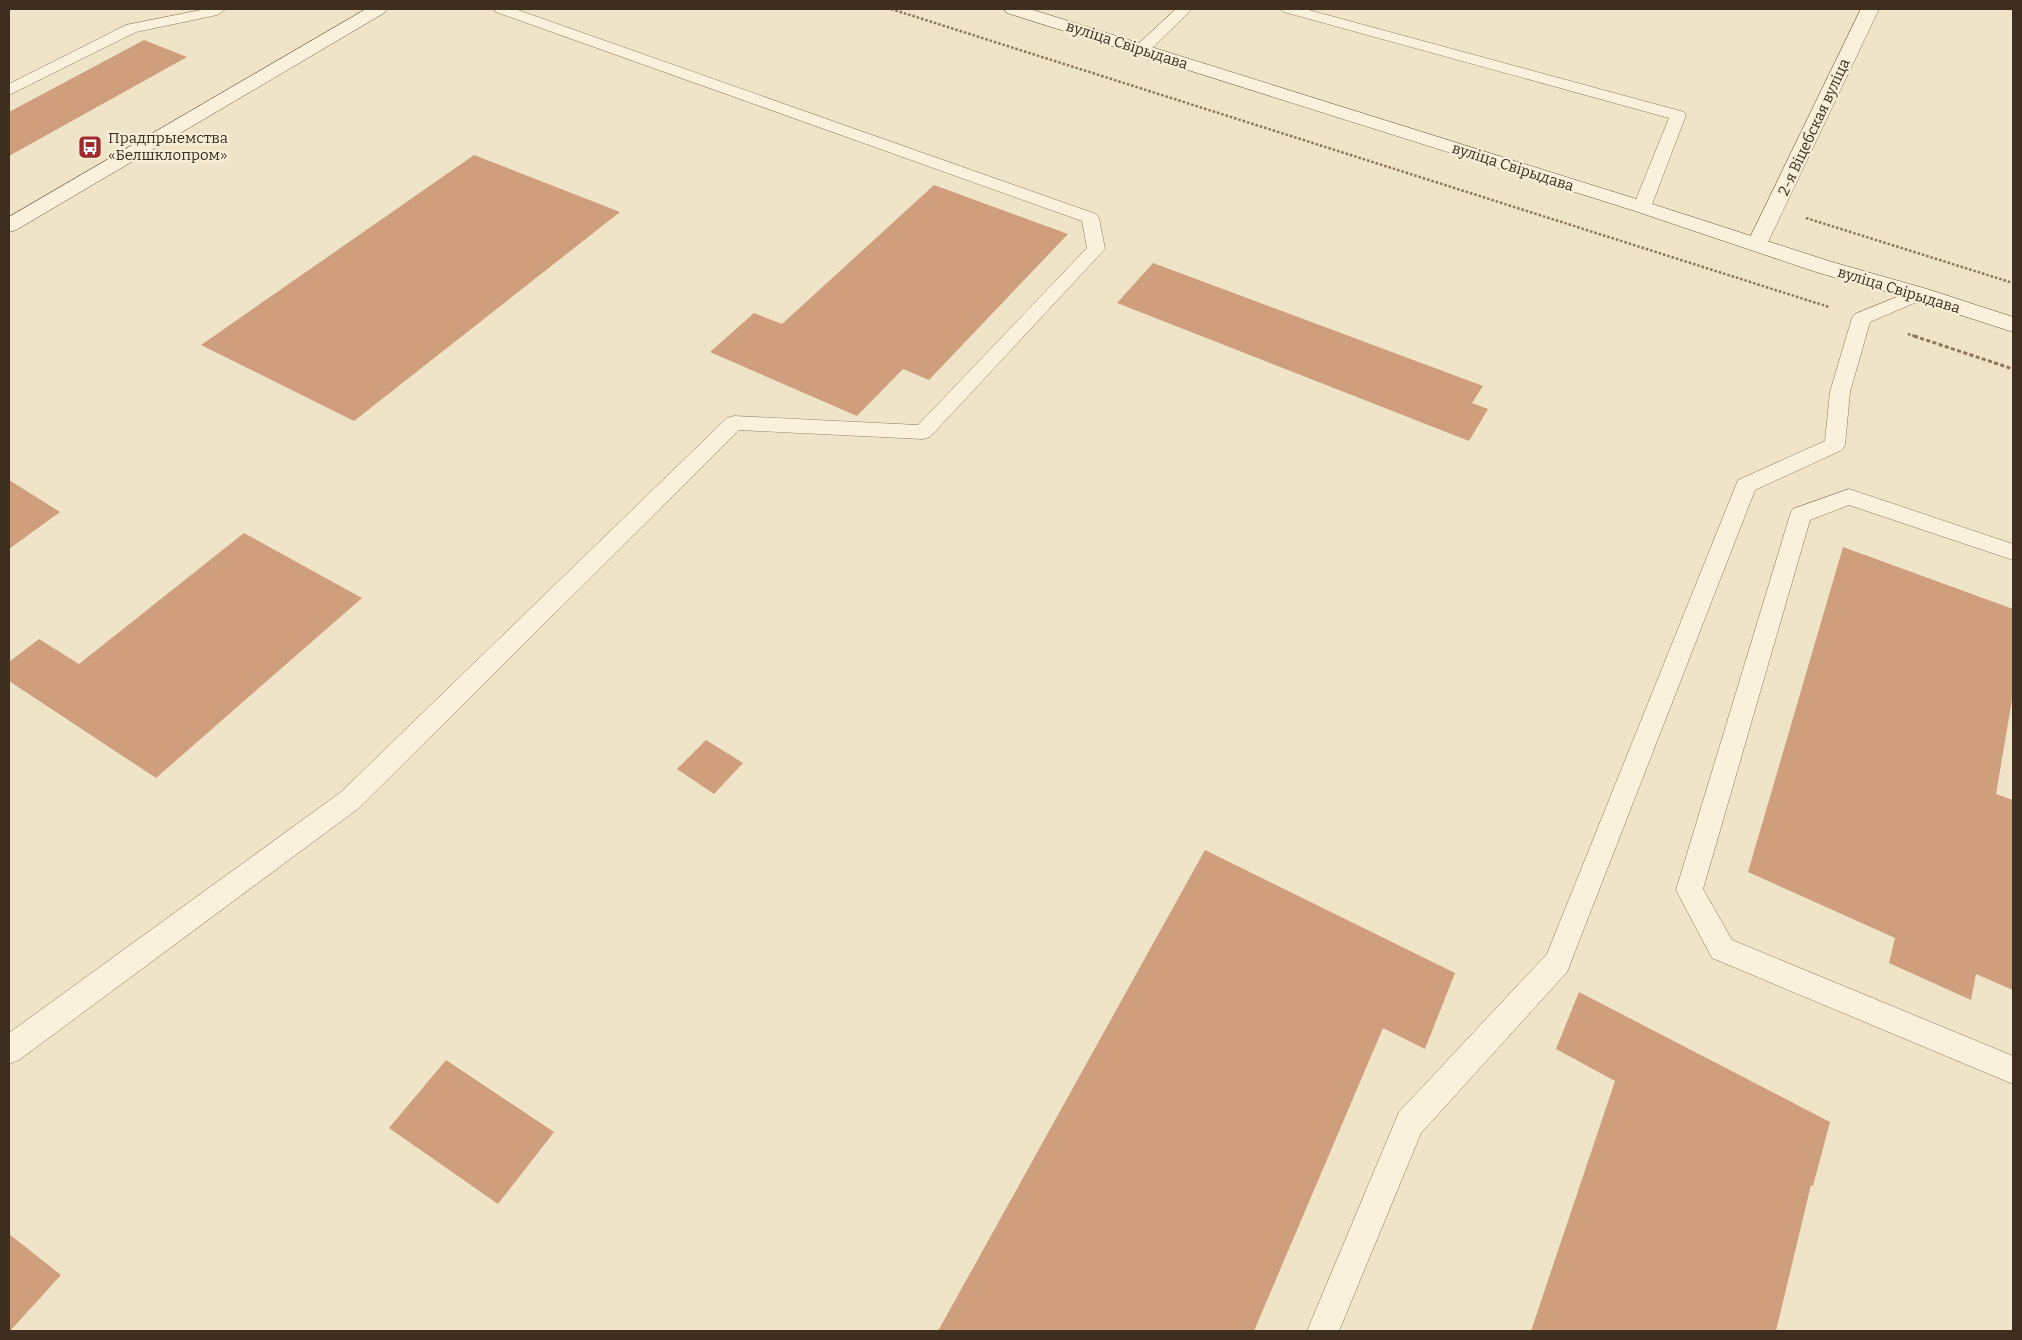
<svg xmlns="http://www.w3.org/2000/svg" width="2022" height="1340" font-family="Bitter,serif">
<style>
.building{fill:#cf9f7d}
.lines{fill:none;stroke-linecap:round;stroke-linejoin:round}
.lane-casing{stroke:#8d765c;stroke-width:1}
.street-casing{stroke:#8d765c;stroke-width:1}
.secondary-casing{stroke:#6f573f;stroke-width:1}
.path-far1{stroke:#8d765c;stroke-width:2.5;stroke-dasharray:2.5 2;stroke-linecap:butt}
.path{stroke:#8d765c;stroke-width:3;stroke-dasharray:4 2.5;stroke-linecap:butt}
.lane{fill:#faf1dc;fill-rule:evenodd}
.street{fill:#faf1dc;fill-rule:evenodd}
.secondary{fill:#faf1dc;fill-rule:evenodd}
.labels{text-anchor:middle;stroke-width:4.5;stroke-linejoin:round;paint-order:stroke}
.far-street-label{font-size:15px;fill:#3d2e20;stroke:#f7eed8}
.far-poi-label{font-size:15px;fill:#3d2e20;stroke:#f7eed8;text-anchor:start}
</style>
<rect width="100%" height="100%" fill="#f0e4c8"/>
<!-- building -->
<path class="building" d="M 144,40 L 187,57 L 9,156 L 9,112 Z
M 474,155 L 620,212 L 354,421 L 201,345 Z
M 934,185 L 1068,234 L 929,380 L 903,369 L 857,416 L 710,352 L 754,313 L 782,324 Z
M 1153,263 L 1483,386 L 1472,403 L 1488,409 L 1469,441 L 1117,303 Z
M 9,480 L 60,512 L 9,549 Z
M 244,533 L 362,598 L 156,778 L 9,681 L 9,662 L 39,639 L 79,664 Z
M 1843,547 L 2013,609 L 2013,694 L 1996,794 L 2013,800 L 2013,990 L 1976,974 L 1971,1000 L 1889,963 L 1895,938 L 1748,872 Z
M 706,740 L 743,763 L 714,794 L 677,769 Z
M 1205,850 L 1455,973 L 1425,1049 L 1383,1028 L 1254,1331 L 938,1331 Z
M 1579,992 L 1830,1122 L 1813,1186 L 1811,1185 L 1776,1331 L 1531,1331 L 1615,1081 L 1556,1049 Z
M 446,1060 L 554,1132 L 498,1204 L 389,1128 Z
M 9,1234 L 61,1275 L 10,1331 L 9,1331 Z"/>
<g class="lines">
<!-- lane casing -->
<g class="lane-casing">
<path id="lane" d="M 206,9 L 226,9 L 217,15 L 136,32 L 9,95 L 9,84 L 126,25 Z
M 494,9 L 515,9 L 1096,214 L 1099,218 L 1105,249 L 930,437 L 923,439 L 739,430 L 359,808 L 19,1060 L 9,1064 L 9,1033 L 341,792 L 727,418 L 734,416 L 918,425 L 1087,248 L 1082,221 L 496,12 Z
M 1176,9 L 1192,9 L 1148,52 L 1136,52 L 1134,49 L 1136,46 Z
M 1281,9 L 1305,9 L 1684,112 L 1686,115 L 1651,207 L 1648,211 L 1642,212 L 1636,211 L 1633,207 L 1669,118 L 1284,12 Z
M 1919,288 L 1926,290 L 1928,294 L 1926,298 L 1870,322 L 1850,392 L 1845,445 L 1842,450 L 1755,490 L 1567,972 L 1421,1133 L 1339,1331 L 1307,1331 L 1399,1112 L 1547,954 L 1738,480 L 1825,441 L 1830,392 L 1852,318 L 1855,314 Z
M 1849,489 L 2013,544 L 2013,560 L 1849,505 L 1810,520 L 1703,889 L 1732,940 L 2013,1056 L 2013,1084 L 1712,958 L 1676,890 L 1790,515 L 1793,509 Z"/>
</g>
<!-- street casing -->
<g class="street-casing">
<path id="street" d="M 1861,9 L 1879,9 L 1767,244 L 1764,249 L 1757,250 L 1750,249 L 1747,244 Z"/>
</g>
<!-- secondary casing -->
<g class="secondary-casing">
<path id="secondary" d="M 366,9 L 387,9 L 384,13 L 16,230 L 9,232 L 9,217 Z
M 1004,9 L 1030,9 L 1649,203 L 1832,262 L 1927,289 L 2013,317 L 2013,332 L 1911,299 L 1816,272 L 1635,211 L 1007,13 Z"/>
</g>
<!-- path-far1 -->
<path class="path-far1" d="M 891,9 L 1829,307
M 1806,218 L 2013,283
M 1908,334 L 1918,337"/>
<!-- path -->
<path class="path" d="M 1914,336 L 2013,369"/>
<!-- lane -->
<use href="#lane" class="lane"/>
<!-- street -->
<use href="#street" class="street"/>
<!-- secondary -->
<use href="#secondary" class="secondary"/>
</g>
<!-- icons -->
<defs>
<g id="bus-square" transform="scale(1.25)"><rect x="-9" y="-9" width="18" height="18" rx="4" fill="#9e2a2b" stroke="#f7eed8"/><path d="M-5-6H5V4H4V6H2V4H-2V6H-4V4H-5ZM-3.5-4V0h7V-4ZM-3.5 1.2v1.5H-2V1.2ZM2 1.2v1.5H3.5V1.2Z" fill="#fff"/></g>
</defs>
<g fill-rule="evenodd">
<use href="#bus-square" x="90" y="147"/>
</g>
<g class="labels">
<!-- far-street labels -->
<g class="far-street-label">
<text transform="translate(1127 45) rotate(18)" y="5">вуліца Свірыдава</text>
<text transform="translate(1814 127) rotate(-65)" y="5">2-я Віцебская вуліца</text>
<text transform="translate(1513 167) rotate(18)" y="5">вуліца Свірыдава</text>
<text transform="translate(1899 290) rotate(17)" y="5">вуліца Свірыдава</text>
</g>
<!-- far-poi labels -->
<g class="far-poi-label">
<text x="108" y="143">Прадпрыемства<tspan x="108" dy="17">«Белшклопром»</tspan></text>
</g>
</g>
<!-- border -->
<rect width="2022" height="1340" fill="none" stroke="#3d2e20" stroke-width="20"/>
</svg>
